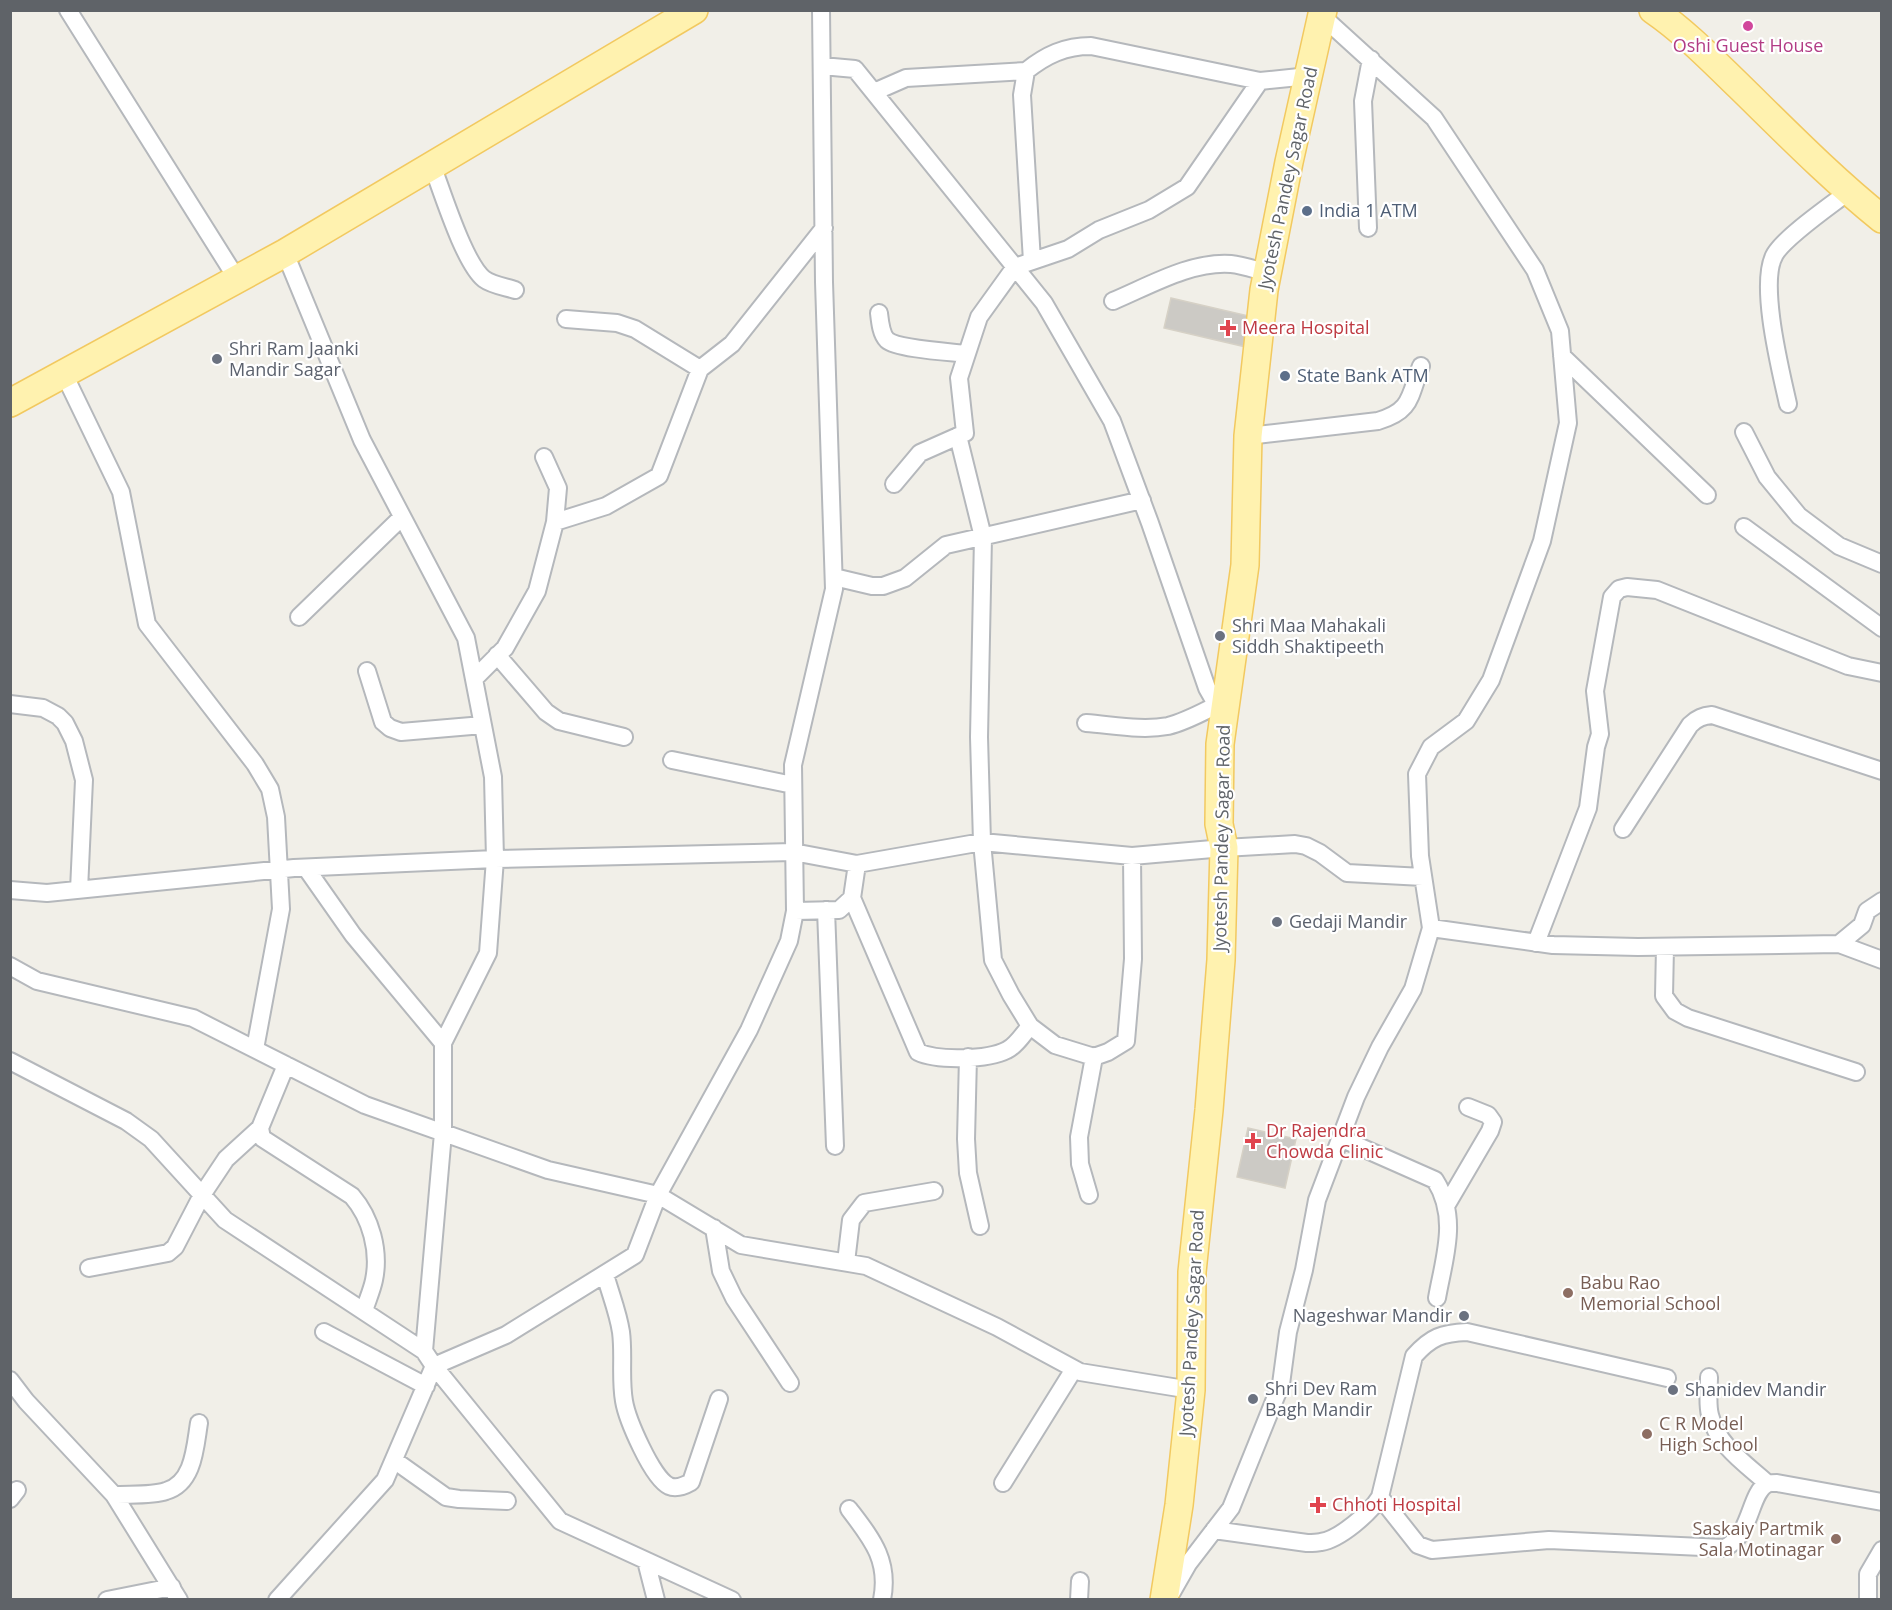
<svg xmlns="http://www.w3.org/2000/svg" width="1892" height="1610" font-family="'Open Sans',sans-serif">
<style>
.building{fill:#cccac5;stroke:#d6d1c6;stroke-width:1.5}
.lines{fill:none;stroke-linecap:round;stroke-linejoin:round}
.street-casing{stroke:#b5b8bc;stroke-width:20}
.primary-casing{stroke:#f2c960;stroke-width:30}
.street{stroke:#fff;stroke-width:16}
.primary{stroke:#fff2af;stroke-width:27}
.hotel-dot{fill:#d1479c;stroke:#fff;stroke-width:2}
.service-dot{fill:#5c6f8a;stroke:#fff;stroke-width:2}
.health-dot{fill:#e0444e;stroke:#fff;stroke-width:2}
.worship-dot{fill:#6b7280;stroke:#fff;stroke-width:2}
.education-dot{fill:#8d6e63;stroke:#fff;stroke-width:2}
.labels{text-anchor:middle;stroke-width:4.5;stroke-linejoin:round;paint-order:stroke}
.hotel-label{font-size:18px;fill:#b23c85;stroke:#fff}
.street-label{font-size:18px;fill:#5f6368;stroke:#fff}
.service-label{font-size:18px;fill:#4e5e75;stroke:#fff;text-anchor:start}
.health-label{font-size:18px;fill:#be3a42;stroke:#fff;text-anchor:start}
.worship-label{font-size:18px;fill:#5b616d;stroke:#fff;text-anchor:start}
.education-label{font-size:18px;fill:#785e54;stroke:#fff;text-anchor:start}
</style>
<rect width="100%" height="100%" fill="#f1efe8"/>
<!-- building -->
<path class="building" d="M 1171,298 L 1253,317 L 1246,347 L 1164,328 Z
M 1248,1128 L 1296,1139 L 1285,1188 L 1237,1177 Z"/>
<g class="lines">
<!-- street casing -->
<g class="street-casing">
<path id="street" d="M 68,10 L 237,279
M 822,66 L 855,69 L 1044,303 L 1112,421 L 1150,523 L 1207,688 L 1224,718
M 874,92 L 906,78 L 1026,71
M 432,165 C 442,191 464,263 484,279 C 492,285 506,287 515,290
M 1368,228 L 1363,101 L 1371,59
M 285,253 L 362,440 L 466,638 L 493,777 L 495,859 L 488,953 L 443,1043 L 443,1133 L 424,1351 L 434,1366 L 560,1521 L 732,1600
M 1032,261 L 1022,95 L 1026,71 C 1046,55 1065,46 1091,46 L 1260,81
M 1113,301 C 1149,286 1191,261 1231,264 C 1243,265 1256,270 1268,273
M 879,313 C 880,322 881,334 887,340 C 897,349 951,352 967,354
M 566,319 L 617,323 L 635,329 L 700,369
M 1562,356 L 1707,495
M 64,374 L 121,492 L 147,624 L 255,764 L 270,789 L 276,817 L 281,909 L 255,1049
M 1788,404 C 1781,372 1758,282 1775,254 C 1786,236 1830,206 1848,192
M 1744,432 L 1767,477 L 1799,516 L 1839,546 L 1882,564
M 958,436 L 983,537 L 979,737 L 982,842 L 993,960 L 1011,995 L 1030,1026 L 1055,1045 L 1094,1057 L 1108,1052 L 1126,1041 L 1133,959 L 1132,856
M 1248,436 L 1378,421 C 1412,411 1409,397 1421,366
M 894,484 L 920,453 L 965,433 L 959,378 L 979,317 L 1015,267 L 1068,249 L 1099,230 L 1149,210 L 1187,187 L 1260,81 L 1309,76
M 555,522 L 606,506 L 659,476 L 700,369 L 732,344 L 824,228
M 1744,527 L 1882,628
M 834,577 L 872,586 L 883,586 L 905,578 L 946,545 L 1142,500
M 299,617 L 402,517
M 497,655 L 546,712 L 559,721 L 624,737
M 367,671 L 383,722 L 390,728 L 401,732 L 483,725
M 474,679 L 505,648 L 537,591 L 555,522 L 558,488 L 544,457
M 10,704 L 43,708 L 58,716 L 65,723 L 74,741 L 84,780 L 79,890
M 1086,723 C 1113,725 1142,731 1168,726 C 1185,722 1201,713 1217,705
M 672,760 L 793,785
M 1623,829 L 1690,725 C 1697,718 1703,716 1712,715 L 1882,771
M 306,868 L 353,935 L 443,1043
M 10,890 L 47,893 L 294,868 L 495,859 L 793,852 L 857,864 L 982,842 L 1132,856 L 1224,848 L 1295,844 L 1306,846 L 1320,853 L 1347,873 L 1423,877
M 852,898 L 918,1052 C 937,1061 988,1060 1007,1050 C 1016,1046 1024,1033 1030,1026
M 826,910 L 835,1146
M 795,911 L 839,910 L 852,898 L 857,864
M 1431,928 L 1553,945 L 1638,947 L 1839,944 L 1862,925 L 1867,911 L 1882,901
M 1536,943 L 1588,808 L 1596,747 L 1600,734 L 1595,691 L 1612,597 L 1619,589 L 1627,587 L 1657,590 L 1848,666 L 1882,673
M 1839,944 L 1882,960
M 1665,947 L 1664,996 L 1675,1011 L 1688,1018 L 1856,1072
M 10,966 L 37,981 L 193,1018 L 365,1105 L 548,1170 L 658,1195 L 741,1245 L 866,1266 L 997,1327 L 1080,1372 L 1191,1390
M 968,1057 L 966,1139 L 968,1173 L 980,1226
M 10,1061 L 126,1121 L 151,1139 L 225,1220 L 424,1351
M 286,1065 L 260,1128 L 262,1138 L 352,1196 C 371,1218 380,1251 374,1280 C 372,1290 367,1301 364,1311
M 1340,1138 L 1435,1180 C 1459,1218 1444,1258 1437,1298
M 1089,1195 L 1080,1164 L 1079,1137 L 1094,1057
M 1446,1206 L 1490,1131 L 1493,1122 L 1488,1115 L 1468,1107
M 714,1228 L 721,1271 L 734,1298 L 790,1383
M 846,1262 L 851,1220 L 864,1203 L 934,1191
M 89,1268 L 168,1253 L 175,1247 L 202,1195 L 226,1159 L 260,1128
M 605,1274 C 610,1293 618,1312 621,1332 C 624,1355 620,1378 624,1401 C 627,1419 652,1478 669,1486 C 676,1489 684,1486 691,1482 L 719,1399
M 324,1332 L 426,1386
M 1709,1377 C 1709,1389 1707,1404 1710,1415 C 1717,1445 1746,1464 1767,1483
M 10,1380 L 26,1401 L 114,1495 L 179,1600
M 394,1460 L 446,1497 L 459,1499 L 507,1501
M 1003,1483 L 1074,1369
M 114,1495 C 129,1494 152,1496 166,1491 C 194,1483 195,1447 199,1423
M 1380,1497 L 1418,1545 L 1432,1550 L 1549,1540 L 1724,1548 C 1752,1536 1749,1493 1767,1484 C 1768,1483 1775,1483 1777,1483 L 1882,1502
M 10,1499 L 17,1490
M 849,1509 C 871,1538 890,1560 882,1600
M 1214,1530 L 1307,1543 C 1311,1543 1317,1543 1321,1542 C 1340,1539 1370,1513 1380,1497 L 1414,1356 C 1431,1337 1442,1333 1467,1332 L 1667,1378
M 646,1561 L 656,1600
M 1172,1592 L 1188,1564 L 1231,1508 L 1281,1384 L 1288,1332 L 1304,1270 L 1317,1200 L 1356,1097 L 1380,1047 L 1413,989 L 1431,928 L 1420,856 L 1417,774 L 1431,747 L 1466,721 L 1491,680 L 1542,541 L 1568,423 L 1560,331 L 1535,270 L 1434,118 L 1323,17
M 107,1600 L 172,1587
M 277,1600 L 385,1480 L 434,1366 L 506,1335 L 635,1255 L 658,1195 L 749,1030 L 789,941 L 795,911 L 793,765 L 834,589 L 824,282 L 821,10
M 1079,1600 L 1080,1581
M 1868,1600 L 1868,1574 L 1882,1550"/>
</g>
<!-- primary casing -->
<g class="primary-casing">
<path id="primary" d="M 1653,10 C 1685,32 1712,60 1740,87 C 1786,132 1831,178 1882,219
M 10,403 L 285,253 L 694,10
M 1164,1600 L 1179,1505 L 1191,1390 L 1192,1272 L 1209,1110 L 1221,960 L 1224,848 L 1219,824 L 1220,744 L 1245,565 L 1248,436 L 1264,290 L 1289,162 L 1323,10"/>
</g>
<!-- street -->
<use href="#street" class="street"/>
<!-- primary -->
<use href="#primary" class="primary"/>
</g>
<!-- markers -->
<circle class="hotel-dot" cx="1748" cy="26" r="6"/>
<g class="service-dot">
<circle cx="1307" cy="211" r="6"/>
<circle cx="1285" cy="376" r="6"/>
</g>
<g class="health-dot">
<path d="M1225 319h6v6h6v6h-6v6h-6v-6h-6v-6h6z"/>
<path d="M1250 1132h6v6h6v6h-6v6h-6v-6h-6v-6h6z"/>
<path d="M1315 1496h6v6h6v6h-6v6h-6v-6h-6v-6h6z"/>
</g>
<g class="worship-dot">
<circle cx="217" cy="359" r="6"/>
<circle cx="1220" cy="636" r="6"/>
<circle cx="1277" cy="922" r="6"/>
<circle cx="1464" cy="1316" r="6"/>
<circle cx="1673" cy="1390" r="6"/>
<circle cx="1253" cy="1399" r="6"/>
</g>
<g class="education-dot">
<circle cx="1568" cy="1293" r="6"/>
<circle cx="1647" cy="1434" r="6"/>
<circle cx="1836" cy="1539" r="6"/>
</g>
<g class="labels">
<!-- hotel labels -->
<g class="hotel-label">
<text x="1748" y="52">Oshi Guest House</text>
</g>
<!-- street labels -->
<g class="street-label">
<text transform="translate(1288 178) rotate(-78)" y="6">Jyotesh Pandey Sagar Road</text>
<text transform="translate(1222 838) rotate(-89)" y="6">Jyotesh Pandey Sagar Road</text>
<text transform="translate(1192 1323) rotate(-87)" y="6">Jyotesh Pandey Sagar Road</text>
</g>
<!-- service labels -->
<g class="service-label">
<text x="1319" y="217">India 1 ATM</text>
<text x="1297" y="382">State Bank ATM</text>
</g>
<!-- health labels -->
<g class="health-label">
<text x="1242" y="334">Meera Hospital</text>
<text x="1266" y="1137">Dr Rajendra<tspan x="1266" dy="21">Chowda Clinic</tspan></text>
<text x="1332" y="1511">Chhoti Hospital</text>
</g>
<!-- worship labels -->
<g class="worship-label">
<text x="229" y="355">Shri Ram Jaanki<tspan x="229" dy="21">Mandir Sagar</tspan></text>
<text x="1232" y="632">Shri Maa Mahakali<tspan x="1232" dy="21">Siddh Shaktipeeth</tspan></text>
<text x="1289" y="928">Gedaji Mandir</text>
<text x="1452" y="1322" text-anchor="end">Nageshwar Mandir</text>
<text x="1265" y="1395">Shri Dev Ram<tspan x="1265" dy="21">Bagh Mandir</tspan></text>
<text x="1685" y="1396">Shanidev Mandir</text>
</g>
<!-- education labels -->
<g class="education-label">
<text x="1580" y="1289">Babu Rao<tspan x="1580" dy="21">Memorial School</tspan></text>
<text x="1659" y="1430">C R Model<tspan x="1659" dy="21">High School</tspan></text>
<text x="1824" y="1535" text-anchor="end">Saskaiy Partmik<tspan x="1824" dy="21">Sala Motinagar</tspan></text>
</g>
</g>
<!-- border -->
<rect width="1892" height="1610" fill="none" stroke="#5f6368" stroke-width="24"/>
</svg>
